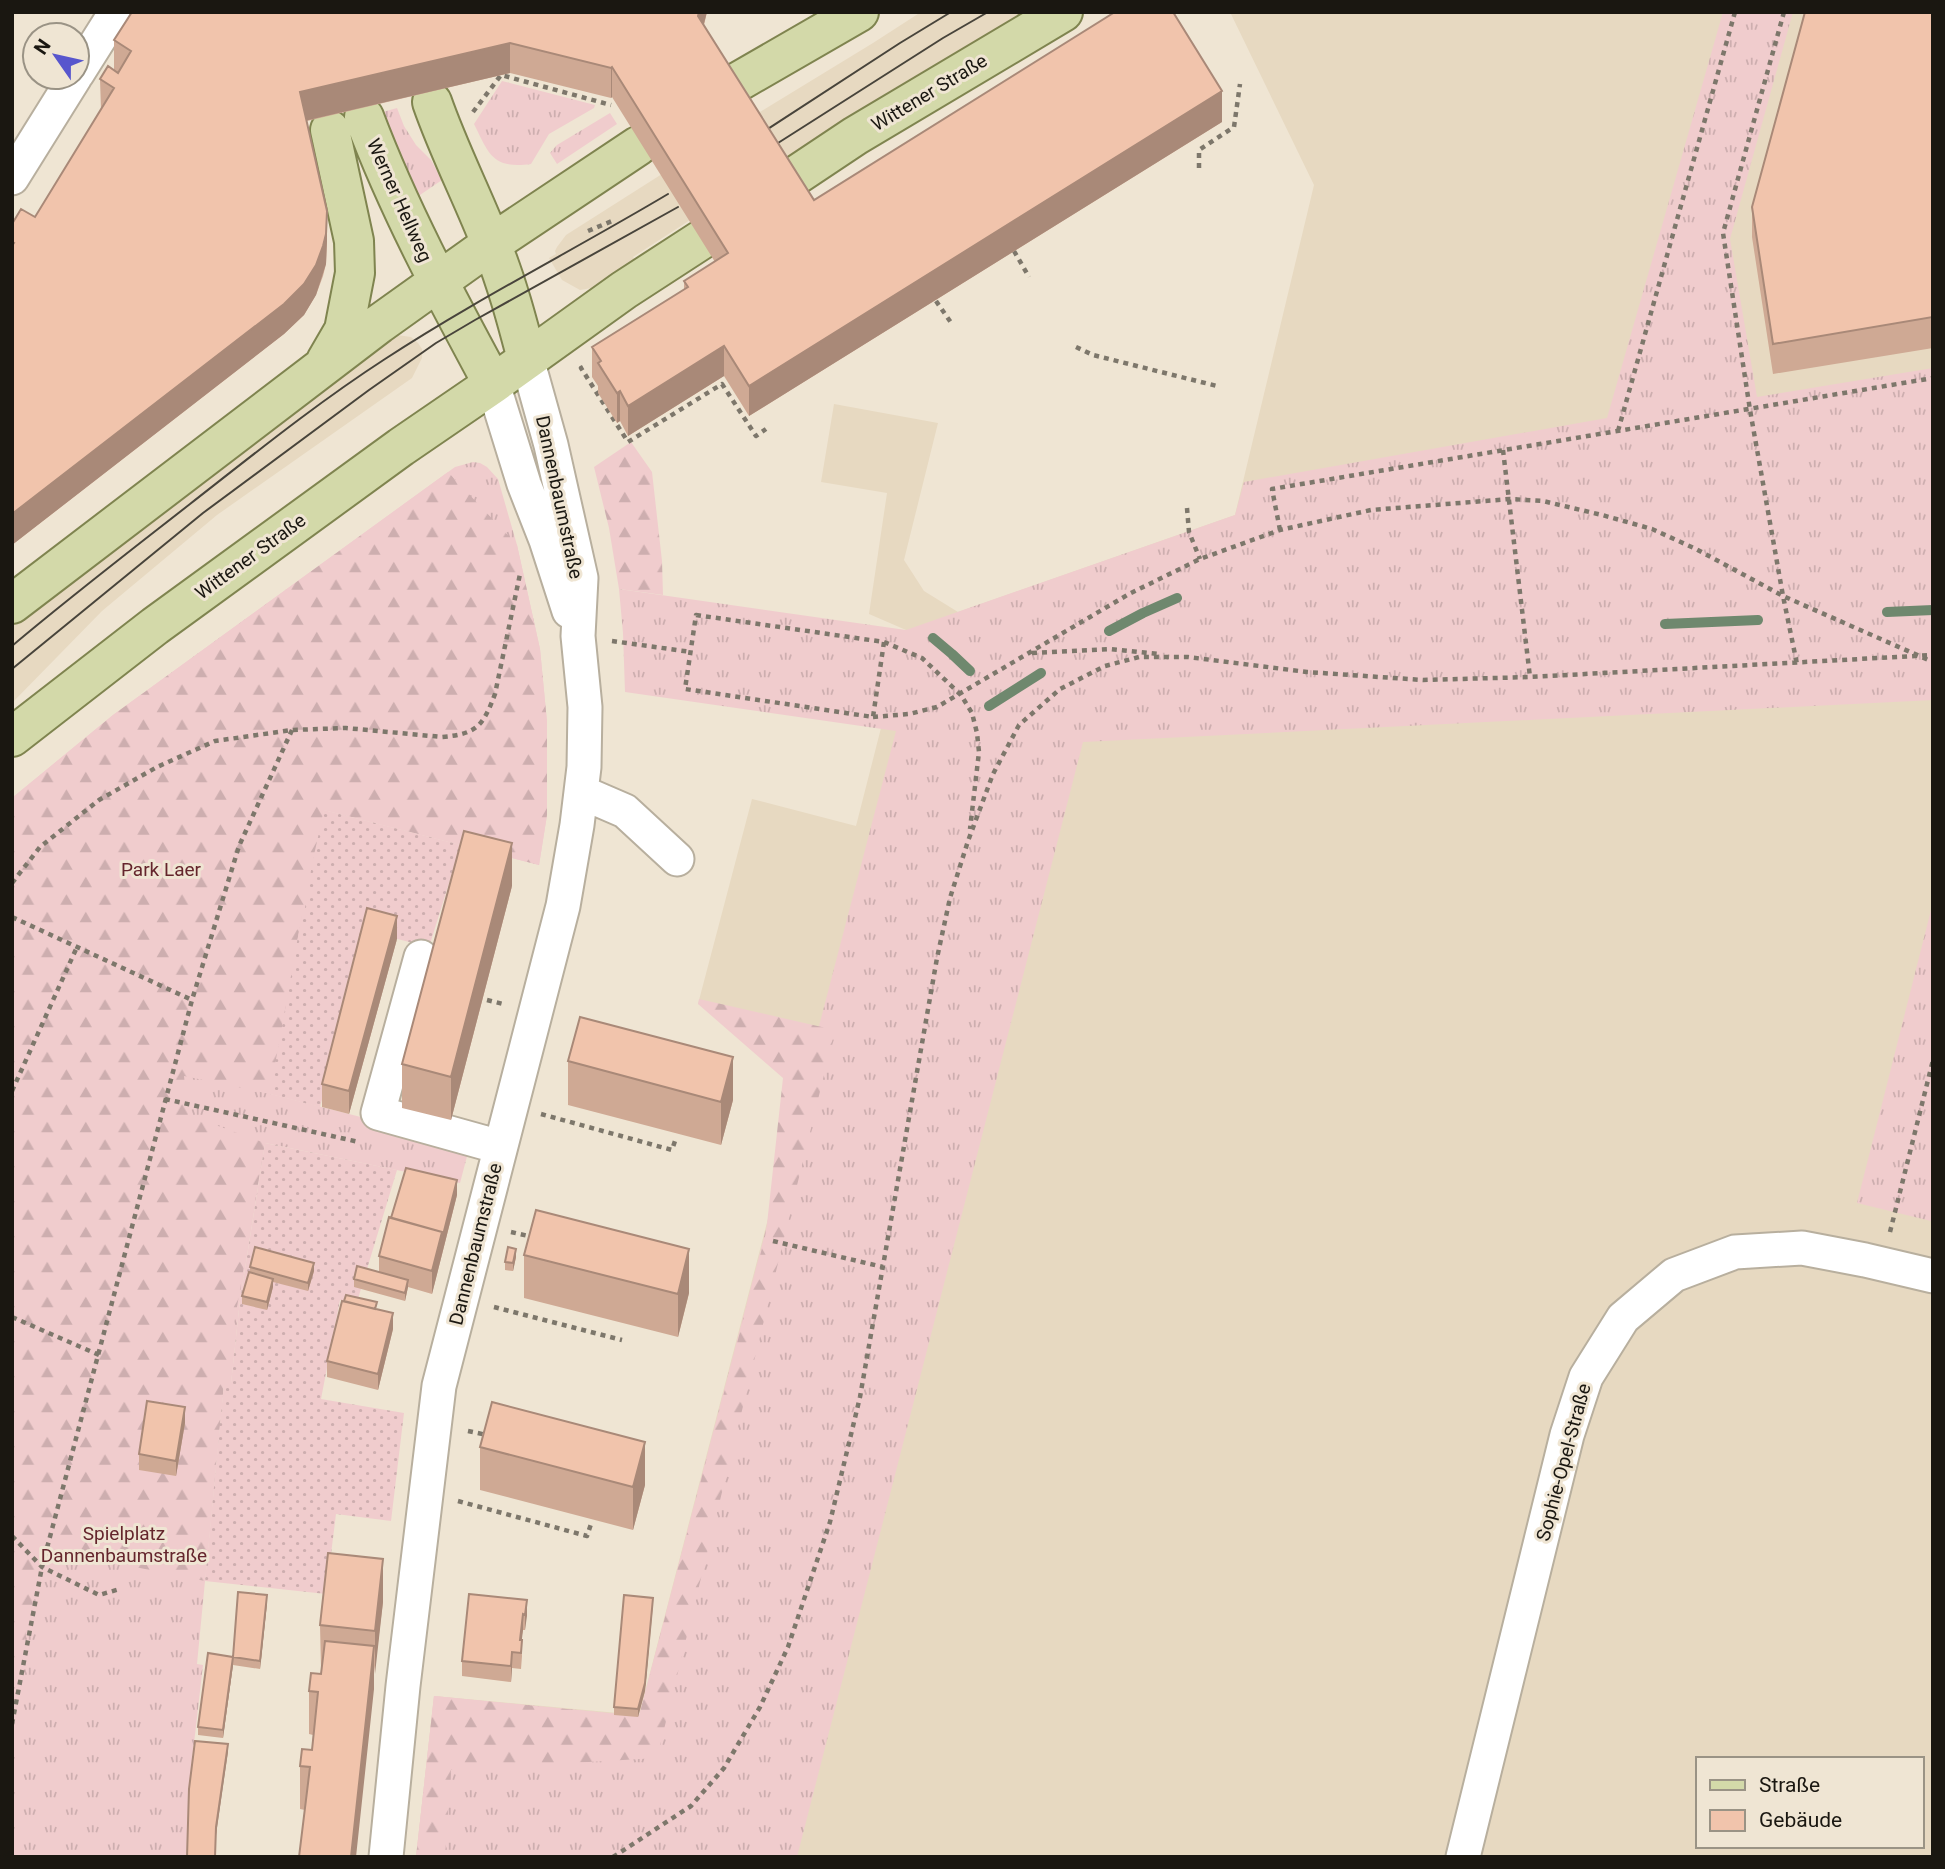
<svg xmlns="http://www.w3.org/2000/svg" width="1945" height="1869" font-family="Roboto,sans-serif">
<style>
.built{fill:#e7d9c1;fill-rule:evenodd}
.grass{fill:url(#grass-tufts)}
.forest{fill:url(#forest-firs)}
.garden{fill:url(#garden-dots)}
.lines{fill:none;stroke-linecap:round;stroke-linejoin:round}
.stream{stroke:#6f886e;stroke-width:10}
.minor-casing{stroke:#b8af9e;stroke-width:37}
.major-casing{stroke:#7f844f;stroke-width:42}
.path{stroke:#7d776b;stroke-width:4.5;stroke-dasharray:5 5;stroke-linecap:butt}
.minor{stroke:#fff;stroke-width:33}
.major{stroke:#d3d9a9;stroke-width:38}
.tram{stroke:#48443b;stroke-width:2}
.wall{fill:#cfa994}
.shaded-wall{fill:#a98978}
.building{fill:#f1c4ac;stroke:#a98978;stroke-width:2}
.labels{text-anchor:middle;stroke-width:6;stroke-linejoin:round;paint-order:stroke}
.street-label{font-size:19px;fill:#1a1711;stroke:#efe5d3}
.park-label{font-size:19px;fill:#64252c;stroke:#efe5d3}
</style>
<defs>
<pattern id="grass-tufts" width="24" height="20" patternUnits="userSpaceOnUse" patternTransform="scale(1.75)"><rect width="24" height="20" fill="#f0cccd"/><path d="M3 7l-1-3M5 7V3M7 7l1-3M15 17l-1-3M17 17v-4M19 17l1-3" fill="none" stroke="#cdaeaf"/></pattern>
<pattern id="forest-firs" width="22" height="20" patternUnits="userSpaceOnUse" patternTransform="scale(1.75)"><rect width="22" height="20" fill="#f0cccd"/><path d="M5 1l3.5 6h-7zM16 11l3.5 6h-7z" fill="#cdaeaf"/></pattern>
<pattern id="garden-dots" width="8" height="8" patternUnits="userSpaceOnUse" patternTransform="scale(1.75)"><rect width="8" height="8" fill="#f0cccd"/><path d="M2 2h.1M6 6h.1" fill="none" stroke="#cdaeaf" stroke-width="1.8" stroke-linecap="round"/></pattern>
</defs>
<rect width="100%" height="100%" fill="#efe5d3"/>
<!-- built -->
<path class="built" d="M 921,12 L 1024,12 L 883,95 L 633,257 L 636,261 L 597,287 L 580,290 L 562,280 L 549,258 L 556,254 L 555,251 L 557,247 L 566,235 L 747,120 L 873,43 Z
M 1230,12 L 1933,12 L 1933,1857 L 416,1857 L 434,1696 L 639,1715 L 815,1038 L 698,1004 L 752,799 L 856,826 L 906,630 L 869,614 L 887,493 L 821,482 L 834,404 L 938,423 L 904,560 L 924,591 L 958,612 L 1235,515 L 1314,185 ZM 1698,1759 L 1922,1759 L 1922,1846 L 1698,1846 Z
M 397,335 L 411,337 L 418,343 L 422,349 L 422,358 L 412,378 L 217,515 L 102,611 L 12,703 L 12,626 L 76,574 L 388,338 Z"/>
<!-- grass -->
<path class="grass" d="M 1723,12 L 1793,12 L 1730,239 L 1757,397 L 1933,368 L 1933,700 L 1083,742 L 797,1857 L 416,1857 L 434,1696 L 639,1716 L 896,731 L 625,692 L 623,633 L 619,589 L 906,630 L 1235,515 L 1244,482 L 1607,418 Z
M 502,81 L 595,105 L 594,108 L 549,134 L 531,164 C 492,169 489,154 474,124 Z
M 397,108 L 404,126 L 416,145 L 431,160 L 442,180 L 417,197 L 397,156 L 383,112 Z
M 610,113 L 617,124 L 557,164 L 550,153 L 557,145 Z
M 473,462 L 480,463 L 487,467 L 498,479 L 517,545 L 540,649 L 547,722 L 547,815 L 539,865 L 324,810 L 271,1094 L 470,1145 L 460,1183 L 265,1143 L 240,1300 L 231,1384 L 224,1384 L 197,1664 L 203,1665 L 190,1778 L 187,1857 L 12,1857 L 12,798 L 113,715 L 455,467 Z
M 1933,902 L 1933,1213 L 1931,1221 L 1857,1203 Z"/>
<!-- forest -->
<path class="forest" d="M 631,442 L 652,472 L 662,561 L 663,595 L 619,589 L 609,528 L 594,467 Z
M 448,472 L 517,545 L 540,649 L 547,722 L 547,815 L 539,865 L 324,810 L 304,915 L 302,915 L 270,1094 L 184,1076 L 188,1115 L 265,1143 L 224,1383 L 205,1581 L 45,1549 L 12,1695 L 12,798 L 113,715 Z
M 699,999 L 835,1030 L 657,1758 L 451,1770 L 445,1857 L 416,1857 L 434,1696 L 639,1716 L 766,1233 L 783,1078 L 698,1004 Z"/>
<!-- garden -->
<path class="garden" d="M 324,810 L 461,845 L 429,947 L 366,931 L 320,1107 L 270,1094 L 302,914 L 304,914 L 312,864 Z
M 265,1143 L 397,1170 L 357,1302 L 340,1300 L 321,1399 L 404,1413 L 391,1521 L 336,1514 L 326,1594 L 205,1581 L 224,1383 L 231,1383 L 240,1300 Z"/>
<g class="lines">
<!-- stream -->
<path class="stream" d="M 1887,612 L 1933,610
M 1665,624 L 1758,620
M 1109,631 L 1143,613 L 1177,598
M 933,638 L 952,654 L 970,671
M 989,706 L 1041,673"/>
<!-- minor casing -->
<g class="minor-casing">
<path id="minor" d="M 77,74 L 116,12
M 12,178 L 75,77
M 493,384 L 524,484 L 546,540 L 569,611
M 581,792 L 625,811 L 677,859
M 421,957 L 378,1113 L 500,1147
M 386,1857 L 403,1686 L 439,1386 L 563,906 L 577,825 L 584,767 L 585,707 L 578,636 L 581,578 L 551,445 L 527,359
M 1463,1857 L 1567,1435 L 1586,1377 L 1623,1318 L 1674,1275 L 1735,1252 L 1802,1248 L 1865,1260 L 1933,1276"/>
</g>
<!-- major casing -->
<g class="major-casing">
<path id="major" d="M 736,83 L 859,12
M 432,102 C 449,151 473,197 492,246 C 507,283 517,321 527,359
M 364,117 C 399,210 446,297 493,384
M 798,174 L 855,136 L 1063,12
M 326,361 L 344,330 L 355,273 L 354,241 L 330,130
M 12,604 L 379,324 L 491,244 L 638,146
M 12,737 L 155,626 L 401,447 L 493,384 L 624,290 L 701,240"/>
</g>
<!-- path -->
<path class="path" d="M 1784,12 L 1723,233 L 1750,410 L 1783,596 L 1797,664
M 473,112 L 501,75 L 611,105
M 1199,168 L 1199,150 L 1234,127 L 1240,84
M 588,231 L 612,221
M 1014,251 L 1029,277
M 936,301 L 952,324
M 1076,347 L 1093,355 L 1217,386
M 583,367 L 581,368 L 628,442 L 722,384 L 756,436 L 766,429
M 1618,431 L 1735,12
M 1503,450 L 1530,677
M 1187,508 L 1189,532 L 1200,559
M 1280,530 L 1272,489 L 1933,378
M 696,615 L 884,642 L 873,717 L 685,689 Z
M 612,641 L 691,652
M 884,642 L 922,658 L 961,695 L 972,713 L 977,733 L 979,752 L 970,829
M 1032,653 L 1110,649 L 1159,654
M 873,717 L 909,714 L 937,707 L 1129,594 L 1200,559 L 1280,530 L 1371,510 L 1510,499 L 1543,501 L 1602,515 L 1652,529 L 1696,549 L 1783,596 L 1933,662
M 12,883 L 40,847 L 99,800 L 157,767 L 215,741 L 292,730 L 346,728 L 442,737 C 477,734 483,726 495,694 L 520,574
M 12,917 L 192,1000
M 487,1000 L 503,1004
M 12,1091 L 77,947
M 165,1099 L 359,1142
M 541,1114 L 672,1150 L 675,1141
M 511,1232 L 533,1237
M 1890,1232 L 1933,1060
M 773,1241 L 883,1267
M 494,1307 L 622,1340
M 12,1317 L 99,1355
M 468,1431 L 487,1435
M 458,1501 L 587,1536 L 591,1524
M 12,1536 L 42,1567 L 99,1595 L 120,1589
M 12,1724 L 42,1567 L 192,1000 L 239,846 L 292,730
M 613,1857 L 691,1806 L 724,1768 L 760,1707 L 788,1647 L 830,1522 L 860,1397 L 937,958 L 950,898 L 968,841 L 993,774 L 1019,725 L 1060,689 L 1105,666 L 1139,657 L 1188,657 L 1307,672 L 1423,680 L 1530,677 L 1933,655"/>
<!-- minor -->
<use href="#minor" class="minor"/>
<!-- major -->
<use href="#major" class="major"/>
<!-- tram -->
<path class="tram" d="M 757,136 L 900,43 L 951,12
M 767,150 L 943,38 L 988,12
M 12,646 C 70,597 130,551 190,504 C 254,454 317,403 385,359 C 477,299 574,250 668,194
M 12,669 L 203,513 L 369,390 L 436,343 L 475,320 L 678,207"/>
</g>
<!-- wall -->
<path class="wall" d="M 132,12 L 707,12 L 704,25 L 814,200 L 1222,122 L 749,416 L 724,376 L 628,436 L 620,421 L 617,423 L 598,393 L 598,386 L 592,377 L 592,347 L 684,290 L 684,281 L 715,262 L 612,97 L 611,98 L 510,73 L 307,121 L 327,241 L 326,264 L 323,276 L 316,295 L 304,315 L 284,334 L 12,545 L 12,224 L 35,217 L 101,110 L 100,79 L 114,70 L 114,40 Z
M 1933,12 L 1933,348 L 1773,374 L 1752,237 L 1752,207 Z
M 512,886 L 451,1120 L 402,1108 L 402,1064 Z
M 397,939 L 349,1114 L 322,1107 L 322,1084 Z
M 568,1061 L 733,1100 L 721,1145 L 568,1105 Z
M 457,1195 L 432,1294 L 408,1287 L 405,1301 L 354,1287 L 354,1279 L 379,1272 L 379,1256 L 391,1218 Z
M 524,1255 L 689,1293 L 678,1337 L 524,1298 Z
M 516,1257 L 513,1271 L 505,1270 L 505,1262 Z
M 250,1267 L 314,1271 L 308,1291 L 273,1282 L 273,1287 L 267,1310 L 242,1304 L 242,1296 L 250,1272 Z
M 377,1309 L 393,1329 L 378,1390 L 327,1377 L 327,1361 Z
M 185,1423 L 176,1476 L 139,1470 L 139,1454 Z
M 480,1447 L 645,1485 L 633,1530 L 480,1490 Z
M 527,1600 L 525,1630 L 523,1630 L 521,1640 L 522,1656 L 521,1669 L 512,1668 L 511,1682 L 462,1676 L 462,1661 Z
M 383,1602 L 374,1674 L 374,1689 L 305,1810 L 300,1809 L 300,1766 L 312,1750 L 313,1735 L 309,1734 L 309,1691 L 321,1674 L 321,1668 L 320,1625 Z
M 267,1603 L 260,1669 L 233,1665 L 223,1738 L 198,1735 L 198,1727 L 233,1657 Z
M 653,1605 L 645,1691 L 638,1717 L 614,1715 L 614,1707 Z"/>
<!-- shaded-wall -->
<path class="shaded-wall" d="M 699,12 L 707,12 L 698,46 L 698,16 Z
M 510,43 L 510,73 L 300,122 L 300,92 Z
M 612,67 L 612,97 L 611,98 L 611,68 Z
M 1222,91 L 1222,122 L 749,416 L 749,386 Z
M 327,211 L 327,241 L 326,264 L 316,295 L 304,315 L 284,334 L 12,545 L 12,514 Z
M 724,346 L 724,376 L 628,436 L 628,406 Z
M 620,391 L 620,421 L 617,423 L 617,393 Z
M 512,843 L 512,886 L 451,1120 L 451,1077 Z
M 397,916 L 397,939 L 349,1114 L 349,1091 Z
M 733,1057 L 733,1100 L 721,1145 L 721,1102 Z
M 457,1180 L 457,1195 L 432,1294 L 432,1271 Z
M 516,1249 L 516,1257 L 513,1271 L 513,1263 Z
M 689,1249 L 689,1293 L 678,1337 L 678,1294 Z
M 314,1263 L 314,1271 L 308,1291 L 308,1283 Z
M 273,1279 L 273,1287 L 267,1310 L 267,1302 Z
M 408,1280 L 408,1287 L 405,1301 L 405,1293 Z
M 393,1313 L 393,1329 L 378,1390 L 378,1374 Z
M 185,1407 L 185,1423 L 176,1476 L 176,1461 Z
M 645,1442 L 645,1485 L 633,1530 L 633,1487 Z
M 383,1559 L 383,1602 L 375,1674 L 375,1631 Z
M 267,1595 L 267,1603 L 260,1669 L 260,1661 Z
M 653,1598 L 645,1691 L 638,1717 L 638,1709 Z
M 527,1600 L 527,1616 L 525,1630 L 525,1615 Z
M 523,1614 L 523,1630 L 520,1655 L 520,1640 Z
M 374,1646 L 374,1689 L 356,1857 L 351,1857 Z
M 512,1652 L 512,1668 L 511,1682 L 511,1666 Z
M 233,1657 L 233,1665 L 223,1738 L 223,1730 Z
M 228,1744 L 228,1752 L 216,1835 L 216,1827 Z"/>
<!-- building -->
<path class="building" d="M 132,12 L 699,12 L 698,16 L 814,200 L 1115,12 L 1173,12 L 1222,91 L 749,386 L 724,346 L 628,406 L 620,391 L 617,393 L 598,363 L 601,361 L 592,347 L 688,287 L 684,281 L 728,253 L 612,67 L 611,68 L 510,43 L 300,92 L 327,211 L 326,234 L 323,246 L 316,265 L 304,284 L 284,304 L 12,514 L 12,246 L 14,243 L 12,242 L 12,224 L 21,209 L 35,217 L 114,88 L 100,79 L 108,66 L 118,73 L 131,51 L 114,40 Z
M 1805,12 L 1933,12 L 1933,317 L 1773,344 L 1752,207 Z
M 464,831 L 512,843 L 451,1077 L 402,1064 Z
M 367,908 L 397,916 L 349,1091 L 322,1084 Z
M 580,1017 L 733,1057 L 721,1102 L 568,1061 Z
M 406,1168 L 457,1180 L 442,1239 L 442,1232 L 391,1218 Z
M 536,1210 L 689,1249 L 678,1294 L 524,1255 Z
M 389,1217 L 442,1232 L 432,1271 L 379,1256 Z
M 255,1247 L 314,1263 L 308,1283 L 250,1267 Z
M 508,1247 L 516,1249 L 513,1263 L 505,1262 Z
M 357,1266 L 408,1280 L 405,1293 L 354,1279 Z
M 249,1272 L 273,1279 L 267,1302 L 242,1296 Z
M 346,1295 L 377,1302 L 375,1309 L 344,1301 Z
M 342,1301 L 393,1313 L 378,1374 L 327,1361 Z
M 147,1401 L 185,1407 L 176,1461 L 139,1454 Z
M 492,1402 L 645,1442 L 633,1487 L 480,1447 Z
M 328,1553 L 383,1559 L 375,1631 L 320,1625 Z
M 238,1592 L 267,1595 L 260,1661 L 233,1657 L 223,1730 L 198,1727 L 208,1653 L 233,1657 Z
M 469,1594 L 527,1600 L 525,1615 L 523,1614 L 520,1640 L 522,1640 L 521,1653 L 512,1652 L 511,1666 L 462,1661 Z
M 624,1595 L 653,1598 L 645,1683 L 638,1709 L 614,1707 Z
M 325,1641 L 374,1646 L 351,1857 L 299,1857 L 310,1767 L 300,1766 L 302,1749 L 312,1750 L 318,1692 L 309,1691 L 311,1673 L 321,1674 Z
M 195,1741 L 228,1744 L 216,1827 L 215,1857 L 187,1857 L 189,1789 Z"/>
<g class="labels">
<!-- street labels -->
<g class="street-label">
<text transform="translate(929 92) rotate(-31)" y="7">Wittener Straße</text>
<text transform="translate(400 200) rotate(66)" y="7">Werner Hellweg</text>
<text transform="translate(560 497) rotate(78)" y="7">Dannenbaumstraße</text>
<text transform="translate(250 556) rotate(-36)" y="7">Wittener Straße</text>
<text transform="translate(475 1244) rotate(-76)" y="7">Dannenbaumstraße</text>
<text transform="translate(1563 1462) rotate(-75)" y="7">Sophie-Opel-Straße</text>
</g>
<!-- park labels -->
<g class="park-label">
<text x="161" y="876">Park Laer</text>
<text x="124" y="1540">Spielplatz<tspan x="124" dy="22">Dannenbaumstraße</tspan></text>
</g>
</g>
<!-- border -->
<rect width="1945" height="1869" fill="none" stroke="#1a1711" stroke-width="28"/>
<!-- legend -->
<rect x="1696" y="1757" width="228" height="91" fill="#efe5d3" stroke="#9a9385" stroke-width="2"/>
<rect x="1710" y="1780" width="35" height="10" fill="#d3d9a9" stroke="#9a9385" stroke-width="2"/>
<text x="1759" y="1792" font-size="21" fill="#1a1711">Straße</text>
<rect x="1710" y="1810" width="35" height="21" fill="#f1c4ac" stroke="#9a9385" stroke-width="2"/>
<text x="1759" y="1827" font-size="21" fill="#1a1711">Gebäude</text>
<!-- north arrow -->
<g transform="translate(56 56) rotate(304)"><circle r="33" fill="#efe5d3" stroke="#9a9385" stroke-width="2"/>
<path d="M0-5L12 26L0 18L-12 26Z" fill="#5856cd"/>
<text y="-10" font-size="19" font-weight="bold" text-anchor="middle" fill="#1a1711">N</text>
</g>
</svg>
